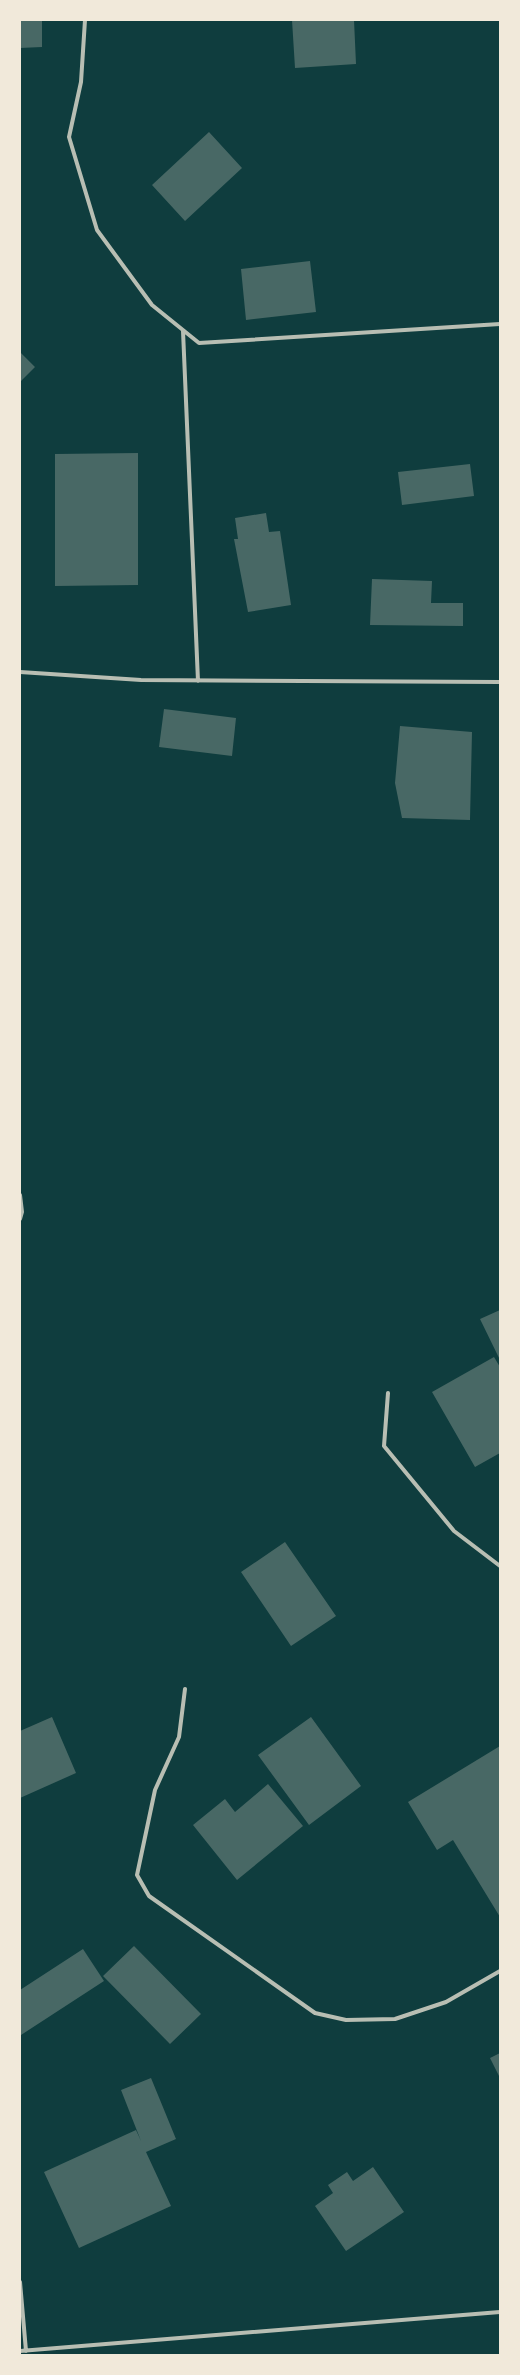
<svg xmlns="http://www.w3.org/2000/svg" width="520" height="2375" font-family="'Titillium Web',sans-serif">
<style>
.building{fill:#486865}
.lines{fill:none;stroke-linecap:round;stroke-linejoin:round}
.minor{stroke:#b8beb3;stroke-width:4}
</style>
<rect width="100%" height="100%" fill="#0f3d3e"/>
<!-- building -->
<path class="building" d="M 20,20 L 42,20 L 42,47 L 20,48 Z
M 292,20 L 354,20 L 356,64 L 295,68 Z
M 209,132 L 242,168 L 185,221 L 152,185 Z
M 310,261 L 316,312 L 246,320 L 241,269 Z
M 20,352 L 35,367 L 20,382 Z
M 138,453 L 138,585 L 55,586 L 55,454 Z
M 470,464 L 474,496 L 402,505 L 398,472 Z
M 266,513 L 269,532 L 280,531 L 291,605 L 248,612 L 234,539 L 238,539 L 235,518 Z
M 372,579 L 432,581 L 431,603 L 463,603 L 463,626 L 370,625 Z
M 164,709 L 236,718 L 232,756 L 159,747 Z
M 400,726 L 472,732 L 470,820 L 402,818 L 395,783 Z
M 500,1310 L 500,1360 L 480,1319 Z
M 494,1357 L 500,1367 L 500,1453 L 475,1467 L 432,1392 Z
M 285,1542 L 336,1616 L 291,1646 L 241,1572 Z
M 52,1717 L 76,1773 L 20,1798 L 20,1731 Z
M 311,1717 L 361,1786 L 309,1825 L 258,1755 Z
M 500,1746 L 500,1917 L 453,1840 L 437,1850 L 408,1802 Z
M 268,1784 L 303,1826 L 237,1880 L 193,1825 L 225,1799 L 235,1812 Z
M 134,1946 L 201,2014 L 170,2044 L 103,1976 Z
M 83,1949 L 104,1981 L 21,2035 L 20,1990 Z
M 500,2053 L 500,2078 L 490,2058 Z
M 151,2078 L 176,2139 L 146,2152 L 171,2206 L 79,2248 L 44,2172 L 136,2130 L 141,2141 L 121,2090 Z
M 373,2167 L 404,2212 L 346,2251 L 315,2206 L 333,2193 L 328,2185 L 347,2172 L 353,2181 Z"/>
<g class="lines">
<!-- minor -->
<path class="minor" d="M 85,20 L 81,82 L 69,137 L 97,230 L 152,305 L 199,343 L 500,324
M 183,331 L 198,681
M 20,672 L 141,680 L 500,682
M 20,1195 L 22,1212 L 20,1219
M 388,1393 L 384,1446 L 454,1531 L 500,1566
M 185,1689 L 179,1737 L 155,1790 L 137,1875 L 149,1896 L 315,2013 L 346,2020 L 395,2019 L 446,2002 L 500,1971
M 20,2282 L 26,2351
M 20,2351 L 500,2312"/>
</g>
<!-- border -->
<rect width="520" height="2375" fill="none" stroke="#f1e9da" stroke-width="42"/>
</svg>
